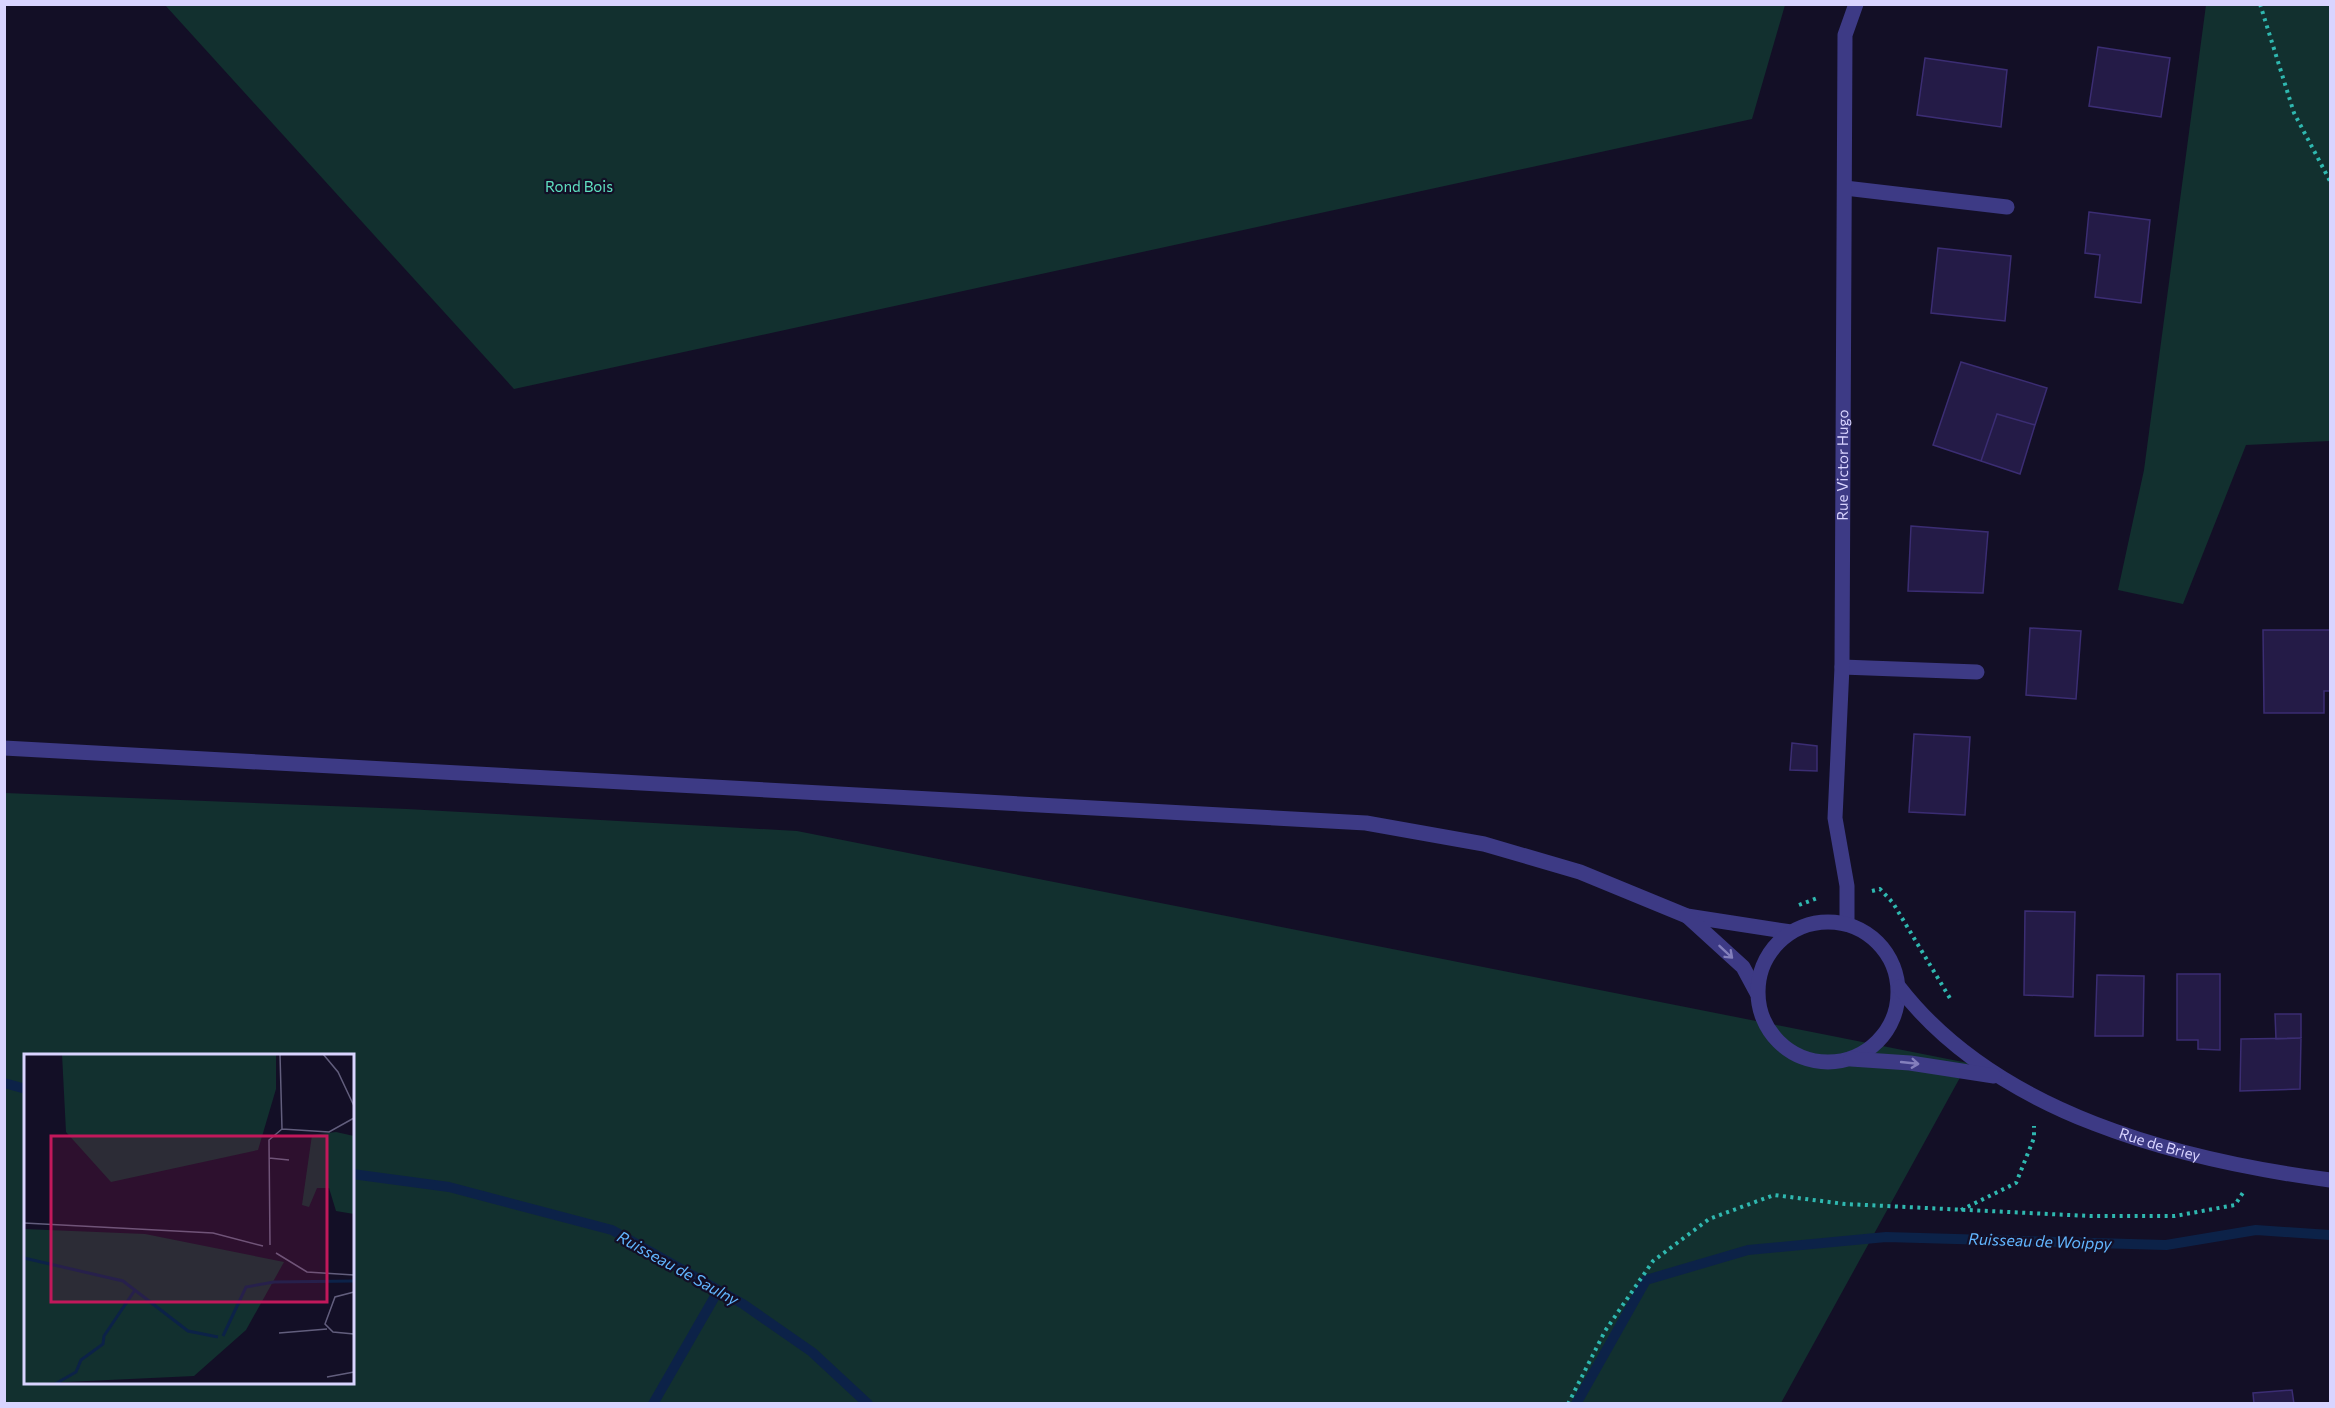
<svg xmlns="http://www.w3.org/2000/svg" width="2335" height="1408" font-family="Commissioner,sans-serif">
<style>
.green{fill:#12302f;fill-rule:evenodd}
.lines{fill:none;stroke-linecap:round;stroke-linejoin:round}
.stream{stroke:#0c2248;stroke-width:10}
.building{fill:#241b47;stroke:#3b2d73;stroke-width:1.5}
.path{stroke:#2fb8b0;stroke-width:4;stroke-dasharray:3 4.5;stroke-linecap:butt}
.service{stroke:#3d3a85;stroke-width:15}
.minor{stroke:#3d3a85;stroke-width:15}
.tertiary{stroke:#3d3a85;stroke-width:15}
.oneway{stroke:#837fbc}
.labels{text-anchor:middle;stroke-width:4.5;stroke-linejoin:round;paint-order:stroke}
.park-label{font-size:15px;fill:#5fe0c0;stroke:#130f26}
.street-label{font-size:15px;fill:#d9d4ff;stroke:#130f26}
.water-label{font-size:16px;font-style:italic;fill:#62b6ff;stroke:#130f26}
.inset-river{fill:none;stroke:#0c2248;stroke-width:3}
.inset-road{fill:none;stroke:#625e7d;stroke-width:1.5}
.view{fill:#c2185b;fill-opacity:0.15;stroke:#c2185b;stroke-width:3}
.inset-edge{fill:none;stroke:#d9d4ff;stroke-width:3}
</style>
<rect width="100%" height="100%" fill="#130f26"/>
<!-- green -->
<path class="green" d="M 165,5 L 1785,5 L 1752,119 L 514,389 Z
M 2206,5 L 2330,5 L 2330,441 L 2246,445 L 2183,604 L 2118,590 L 2144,470 Z
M 5,793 L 407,809 L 797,831 L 1968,1063 L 1781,1403 L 5,1404 ZM 26,1056 L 352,1056 L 352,1382 L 26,1382 Z"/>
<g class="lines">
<!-- stream -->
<path class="stream" d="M 4,1083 L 26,1089
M 352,1174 L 449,1187 L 612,1230 L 743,1304 L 812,1352 L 868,1404
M 653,1404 L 718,1291
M 1576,1404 L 1646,1280 L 1748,1250 L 1886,1237 L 2166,1245 L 2256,1230 L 2330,1235"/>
</g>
<!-- building -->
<path class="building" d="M 2098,47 L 2170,58 L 2161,117 L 2089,106 Z
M 1925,58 L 2007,70 L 2001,127 L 1917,115 Z
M 2089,212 L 2150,220 L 2141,303 L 2095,297 L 2100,255 L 2085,253 Z
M 1938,248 L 2011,256 L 2005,321 L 1931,313 Z
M 1961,362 L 2047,388 L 2035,425 L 1997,414 L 1981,461 L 1933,445 Z
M 1997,414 L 2035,425 L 2020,474 L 1981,461 Z
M 1911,526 L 1988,532 L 1983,593 L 1908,591 Z
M 2030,628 L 2081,631 L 2076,699 L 2026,695 Z
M 2263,630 L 2330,630 L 2330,691 L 2324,691 L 2324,713 L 2264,713 Z
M 1914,734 L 1970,737 L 1965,815 L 1909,812 Z
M 1792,743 L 1817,746 L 1817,771 L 1790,770 Z
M 2025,911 L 2075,912 L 2073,997 L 2024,995 Z
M 2177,974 L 2220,974 L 2220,1050 L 2198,1049 L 2198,1040 L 2177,1040 Z
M 2097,975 L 2144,976 L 2143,1036 L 2095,1036 Z
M 2275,1014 L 2301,1014 L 2301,1038 L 2276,1039 Z
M 2301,1038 L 2300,1089 L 2240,1091 L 2241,1039 Z
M 2292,1390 L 2294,1404 L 2254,1404 L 2253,1393 Z"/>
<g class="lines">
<!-- path -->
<path class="path" d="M 2260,4 L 2294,113 L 2330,181
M 1872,891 L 1880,889 L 1893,903 L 1951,1000
M 1799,905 L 1820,897
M 1961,1210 L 2016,1183 L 2034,1138 L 2034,1126
M 1568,1404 L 1605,1331 L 1653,1261 L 1709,1219 L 1774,1195 L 1845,1204 L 2090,1216 L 2175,1216 L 2235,1205 L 2244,1191"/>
<!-- service -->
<path class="service" d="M 1845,188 L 2007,207
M 1842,667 L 1977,672"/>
<!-- minor -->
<path class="minor" id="s1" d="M 1847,924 L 1847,886 L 1835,818 L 1842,667 L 1845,35 L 1856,4"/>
<!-- tertiary -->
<g class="tertiary">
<path d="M 4,748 L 1366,823 L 1484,844 L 1580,872 L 1687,916 L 1791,932"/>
<path d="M 1687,916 L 1743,967 L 1757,993"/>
<circle cx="1828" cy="992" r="70"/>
<path id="s2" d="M 1899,987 C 1997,1114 2179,1160 2330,1180"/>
<path d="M 1851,1059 L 1910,1063 L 1994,1076"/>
</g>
</g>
<!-- one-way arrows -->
<defs><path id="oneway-shaft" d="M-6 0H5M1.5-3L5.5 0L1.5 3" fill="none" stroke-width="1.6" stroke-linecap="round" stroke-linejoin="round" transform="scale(1.5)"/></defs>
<g class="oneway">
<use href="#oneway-shaft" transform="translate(1726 952) rotate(43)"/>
<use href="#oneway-shaft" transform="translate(1910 1063) rotate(6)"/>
</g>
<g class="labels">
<!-- park labels -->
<g class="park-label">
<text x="579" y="192">Rond Bois</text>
</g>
<!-- street labels -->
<g class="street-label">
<text dy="5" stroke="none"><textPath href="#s1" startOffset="460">Rue Victor Hugo</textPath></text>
<text dy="5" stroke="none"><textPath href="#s2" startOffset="310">Rue de Briey</textPath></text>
</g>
<!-- water labels -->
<g class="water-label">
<text transform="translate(2040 1241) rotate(2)" y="6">Ruisseau de Woippy</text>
<text transform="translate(678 1268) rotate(29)" y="6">Ruisseau de Saulny</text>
</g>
</g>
<!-- overview -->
<g transform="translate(24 1054)">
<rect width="330" height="330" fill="#130f26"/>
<path d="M 38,0 L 252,0 L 252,35 L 234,96 L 87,128 L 42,78 ZM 312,78 L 330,82 L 330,160 L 312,157 L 305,134 L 293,134 L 285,153 L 278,151 L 288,81 ZM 0,175 L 121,180 L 260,208 L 222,276 L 170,322 L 0,330 Z" fill="#12302f"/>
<path class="inset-river" d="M 0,204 L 99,227 L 164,277 L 194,283M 199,282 L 222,233 L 250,228 L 330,227M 31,330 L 52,318 L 57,306 L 79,290 L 80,282 L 111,236"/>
<path class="inset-road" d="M 299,0 L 314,18 L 330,52M 258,75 L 305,78 L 330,64M 245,104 L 265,106M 0,169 L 189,179 L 239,192M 246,191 L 245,86 L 258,75 L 256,0M 252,199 L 283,218 L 330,221M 330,238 L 311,243 L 301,270 L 309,278 L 330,280M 255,279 L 303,275M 303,323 L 330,318"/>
<path class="view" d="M 27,82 L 303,82 L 303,248 L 27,248 Z"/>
<rect width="330" height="330" class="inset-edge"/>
</g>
<!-- border -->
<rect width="2335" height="1408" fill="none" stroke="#d9d4ff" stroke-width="12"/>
</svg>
